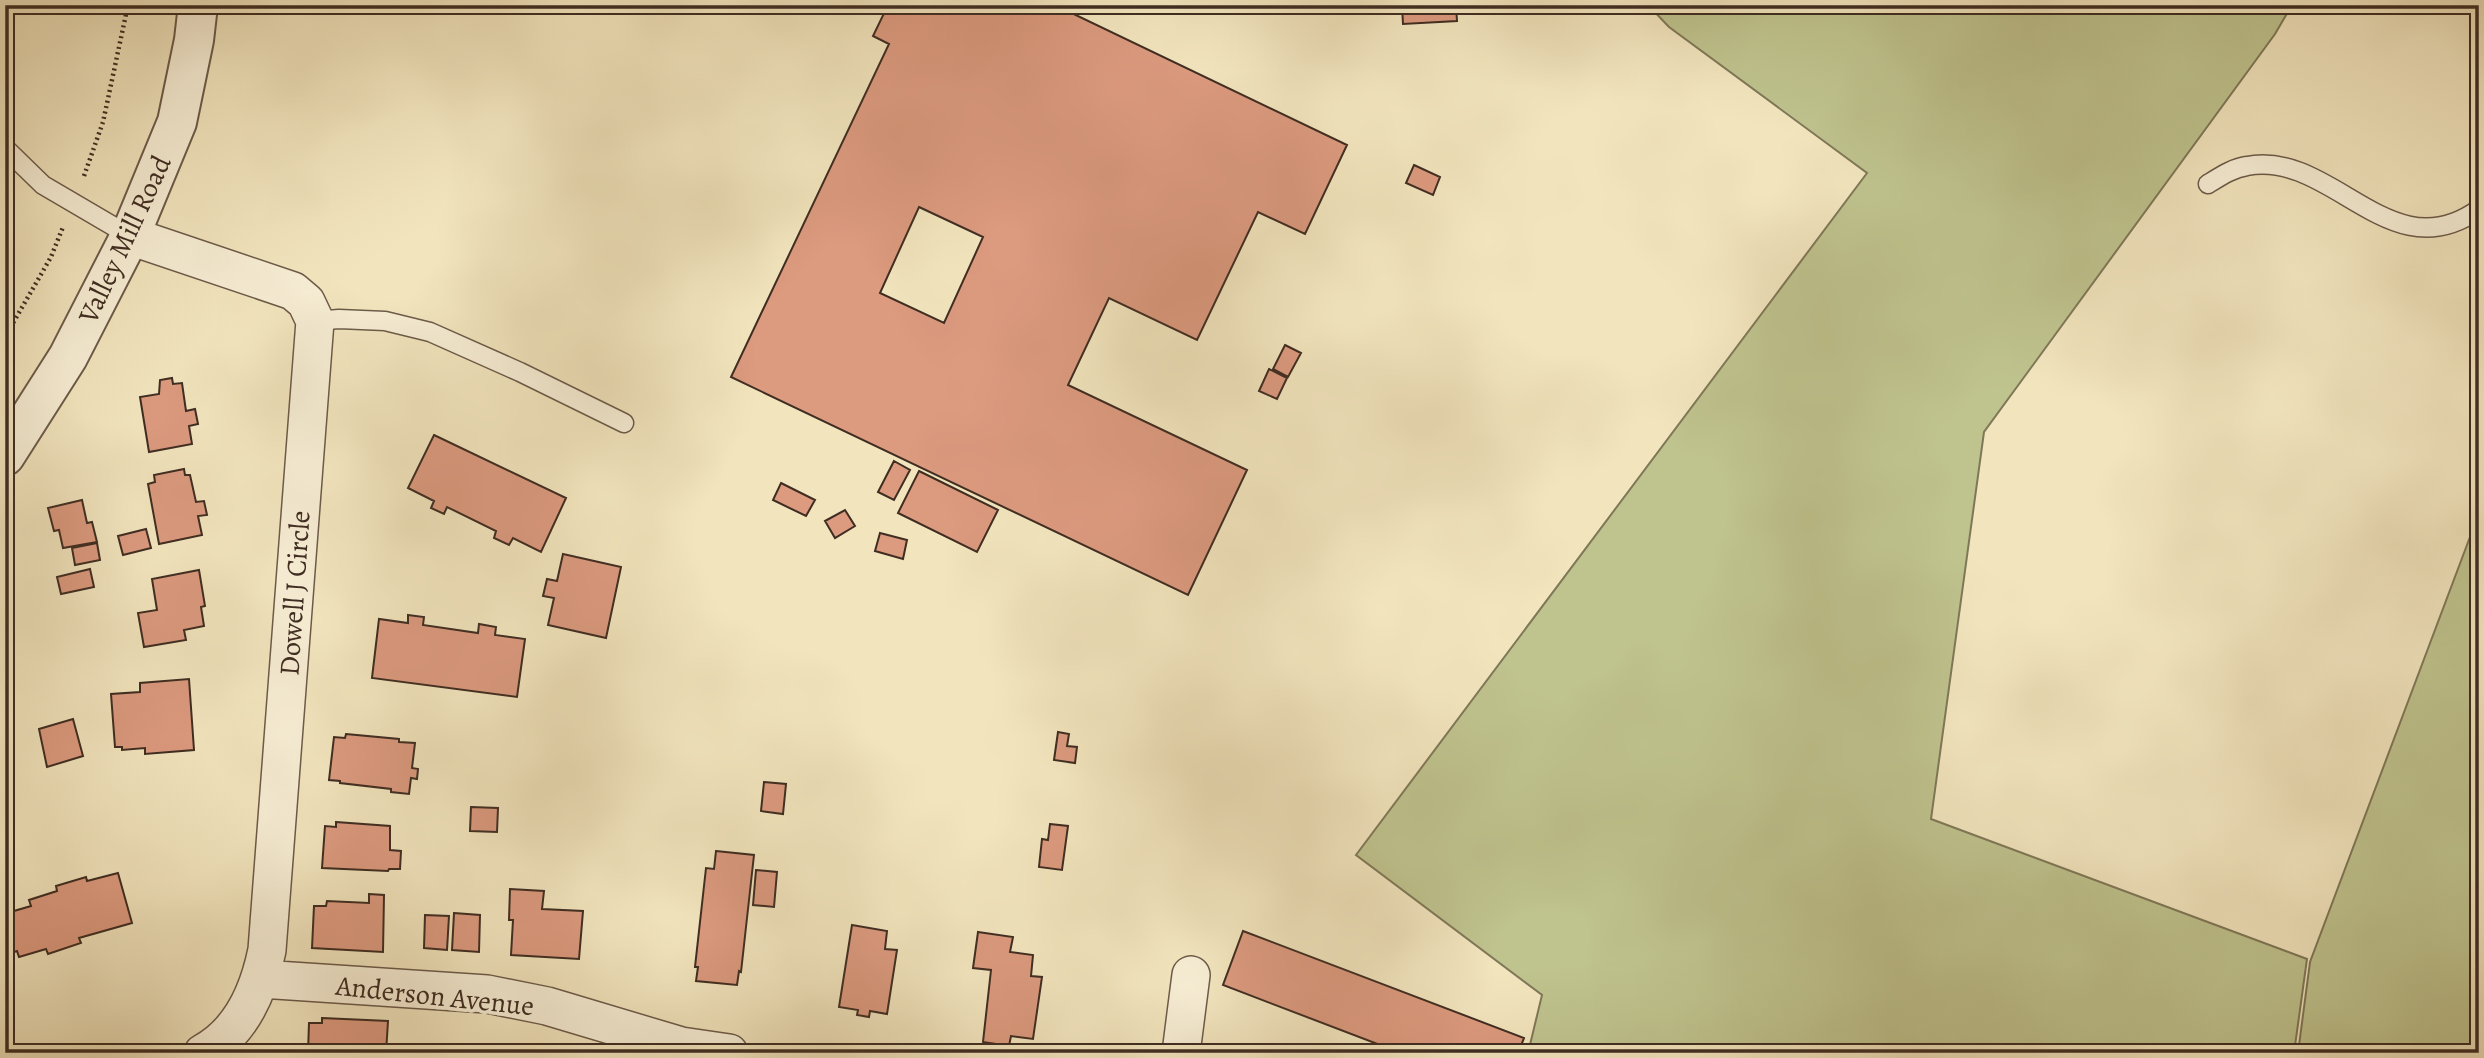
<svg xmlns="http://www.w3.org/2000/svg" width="2484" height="1058" font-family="Alegreya,serif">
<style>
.green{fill:#bfc38e;stroke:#7f7858;stroke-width:2}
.building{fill:#dc9a7f;stroke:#3f2d22;stroke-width:2;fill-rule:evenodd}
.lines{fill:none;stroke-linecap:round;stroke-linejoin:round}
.service-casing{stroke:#6c5b49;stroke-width:21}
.minor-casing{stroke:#6c5b49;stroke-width:40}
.tertiary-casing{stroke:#6c5b49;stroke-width:42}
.path{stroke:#3f2d22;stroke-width:4.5;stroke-dasharray:2 3.5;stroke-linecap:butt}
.service{stroke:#f7eed5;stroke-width:18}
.minor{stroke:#f7eed5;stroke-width:37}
.tertiary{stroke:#f7eed5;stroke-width:38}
.labels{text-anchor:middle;stroke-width:7;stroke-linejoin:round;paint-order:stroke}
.street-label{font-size:28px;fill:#3f2d22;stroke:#f7eed5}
</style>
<rect width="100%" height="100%" fill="#f2e5be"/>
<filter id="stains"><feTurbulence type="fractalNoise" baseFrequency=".00286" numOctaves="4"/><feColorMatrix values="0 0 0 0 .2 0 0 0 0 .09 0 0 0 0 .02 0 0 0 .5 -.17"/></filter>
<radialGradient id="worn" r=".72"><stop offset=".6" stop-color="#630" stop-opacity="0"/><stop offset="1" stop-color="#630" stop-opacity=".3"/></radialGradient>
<!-- green -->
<path class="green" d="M 1648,5 L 2292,5 L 2275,34 L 1984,432 L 1931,819 L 2307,959 L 2294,1053 L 1528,1053 L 1542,995 L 1356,855 L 1867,173 L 1669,27 Z
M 2479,513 L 2479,1053 L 2298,1053 L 2310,962 Z"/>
<!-- building -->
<path class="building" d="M 888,5 L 1055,5 L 1347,145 L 1305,234 L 1258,212 L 1197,340 L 1109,298 L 1068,385 L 1247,470 L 1188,595 L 731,377 L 889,44 L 873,36 ZM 919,207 L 983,237 L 944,323 L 880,293 Z
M 1402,5 L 1456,5 L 1457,21 L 1403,24 Z
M 1414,165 L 1440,177 L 1433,195 L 1406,183 Z
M 1285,345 L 1301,353 L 1288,377 L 1273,369 Z
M 1269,369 L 1287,378 L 1277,399 L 1259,391 Z
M 172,378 L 173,384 L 182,383 L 186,411 L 195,409 L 198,424 L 189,426 L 192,444 L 149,452 L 140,397 L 159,394 L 160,380 Z
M 434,435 L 566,498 L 541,552 L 513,538 L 509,545 L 494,538 L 496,531 L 447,507 L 444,514 L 431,508 L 434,501 L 408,488 Z
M 894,461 L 910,470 L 894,500 L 878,492 Z
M 184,469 L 185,475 L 190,475 L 196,502 L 204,501 L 207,515 L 198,516 L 202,535 L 159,544 L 148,484 L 155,482 L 154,475 Z
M 919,471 L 998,510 L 977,552 L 898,513 Z
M 781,483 L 815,500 L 806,516 L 773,500 Z
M 82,500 L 87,523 L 92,522 L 97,542 L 63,548 L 59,530 L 54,531 L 48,508 Z
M 845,510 L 855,526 L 835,538 L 825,521 Z
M 146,529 L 151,548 L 123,555 L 118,536 Z
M 880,533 L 907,540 L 903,559 L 875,551 Z
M 97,543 L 100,560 L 75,565 L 72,548 Z
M 563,554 L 621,567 L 606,638 L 548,625 L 554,598 L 543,596 L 547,579 L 557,581 Z
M 90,569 L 94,587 L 61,594 L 57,577 Z
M 199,570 L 205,606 L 201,607 L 204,626 L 184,630 L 186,640 L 144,647 L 138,613 L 157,610 L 152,579 Z
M 408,615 L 424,617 L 423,625 L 478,633 L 479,624 L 496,627 L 495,635 L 525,639 L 517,697 L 372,678 L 379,619 L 408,623 Z
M 189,679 L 194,750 L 145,754 L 145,748 L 122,750 L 122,747 L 115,747 L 111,694 L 140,692 L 140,683 Z
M 73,719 L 83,756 L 47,767 L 39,729 Z
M 1058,732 L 1069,734 L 1067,746 L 1077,747 L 1075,763 L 1054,760 Z
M 346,734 L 399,739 L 399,742 L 415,743 L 412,768 L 418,769 L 417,779 L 411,778 L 409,794 L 391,792 L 391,789 L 340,783 L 340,781 L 329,780 L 334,737 L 345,738 Z
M 764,782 L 786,784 L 783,814 L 761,811 Z
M 471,807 L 498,808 L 497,832 L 470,831 Z
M 336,822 L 390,826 L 390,850 L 401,851 L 400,869 L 389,869 L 388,871 L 322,868 L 325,826 L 336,827 Z
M 1050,824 L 1068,826 L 1062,870 L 1039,867 L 1042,839 L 1048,840 Z
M 716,851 L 754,855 L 741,972 L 739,971 L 737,985 L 696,981 L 698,967 L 695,967 L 706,868 L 714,869 Z
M 756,870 L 777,872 L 774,907 L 753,905 Z
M 118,873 L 132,923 L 79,938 L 81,943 L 48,954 L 46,949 L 19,957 L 17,951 L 8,954 L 5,945 L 5,921 L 9,920 L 7,913 L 31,906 L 29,900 L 57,891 L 56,886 L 86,877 L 87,881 Z
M 510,889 L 544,891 L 542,909 L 583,911 L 579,959 L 511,955 L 513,920 L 509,920 Z
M 369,894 L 384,895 L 383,952 L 312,948 L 314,906 L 326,906 L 327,901 L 369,903 Z
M 454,913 L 480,915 L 479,952 L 452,950 Z
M 425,915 L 449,916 L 447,950 L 424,948 Z
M 852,925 L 887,931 L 885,949 L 897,950 L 887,1014 L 870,1011 L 869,1017 L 857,1015 L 858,1010 L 839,1007 Z
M 1243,931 L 1524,1038 L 1518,1053 L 1401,1053 L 1223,985 Z
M 978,932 L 1013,937 L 1010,952 L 1033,955 L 1031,976 L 1042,977 L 1033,1039 L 1011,1036 L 1009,1046 L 983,1042 L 991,970 L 973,968 Z
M 322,1018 L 388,1021 L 386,1053 L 308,1053 L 309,1023 L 322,1023 Z"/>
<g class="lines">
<!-- service casing -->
<g class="service-casing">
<path id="service" d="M 5,148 L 43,185 L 130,236
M 2208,184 C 2221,176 2233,168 2247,166 C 2333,150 2390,273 2479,209
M 315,321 L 339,319 L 385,321 L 430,332 L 520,372 L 624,423"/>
</g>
<!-- minor casing -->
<g class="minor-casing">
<path id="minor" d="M 130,236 L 293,291 L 306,302 L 315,321 L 267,950 C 259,990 242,1032 203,1053
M 261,979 L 487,994 L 547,1006 L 681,1046 L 729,1053
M 1181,1053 L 1191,975"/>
</g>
<!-- tertiary casing -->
<g class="tertiary-casing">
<path id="tertiary" d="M 5,456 L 68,357 L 130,236 L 177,122 L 194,40 L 198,5"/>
</g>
<!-- path -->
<path class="path" d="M 84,176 L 103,122 L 128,5
M 5,337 L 51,257 L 63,227"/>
<!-- service -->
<use href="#service" class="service"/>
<!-- minor -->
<use href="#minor" class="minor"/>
<!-- tertiary -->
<use href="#tertiary" class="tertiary"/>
</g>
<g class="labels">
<!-- street labels -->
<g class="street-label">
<text transform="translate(124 239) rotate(-65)" y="10">Valley Mill Road</text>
<text transform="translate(294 593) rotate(-86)" y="10">Dowell J Circle</text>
<text transform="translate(435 995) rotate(6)" y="10">Anderson Avenue</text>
</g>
</g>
<!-- margin -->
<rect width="2484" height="1058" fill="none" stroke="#f2e5be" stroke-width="28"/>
<rect x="7" y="7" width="2470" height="1044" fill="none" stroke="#3f2d22" stroke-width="3.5"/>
<rect x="14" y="14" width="2456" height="1030" fill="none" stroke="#3f2d22" stroke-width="2"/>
<rect width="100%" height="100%" filter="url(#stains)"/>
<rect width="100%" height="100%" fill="url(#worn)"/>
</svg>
